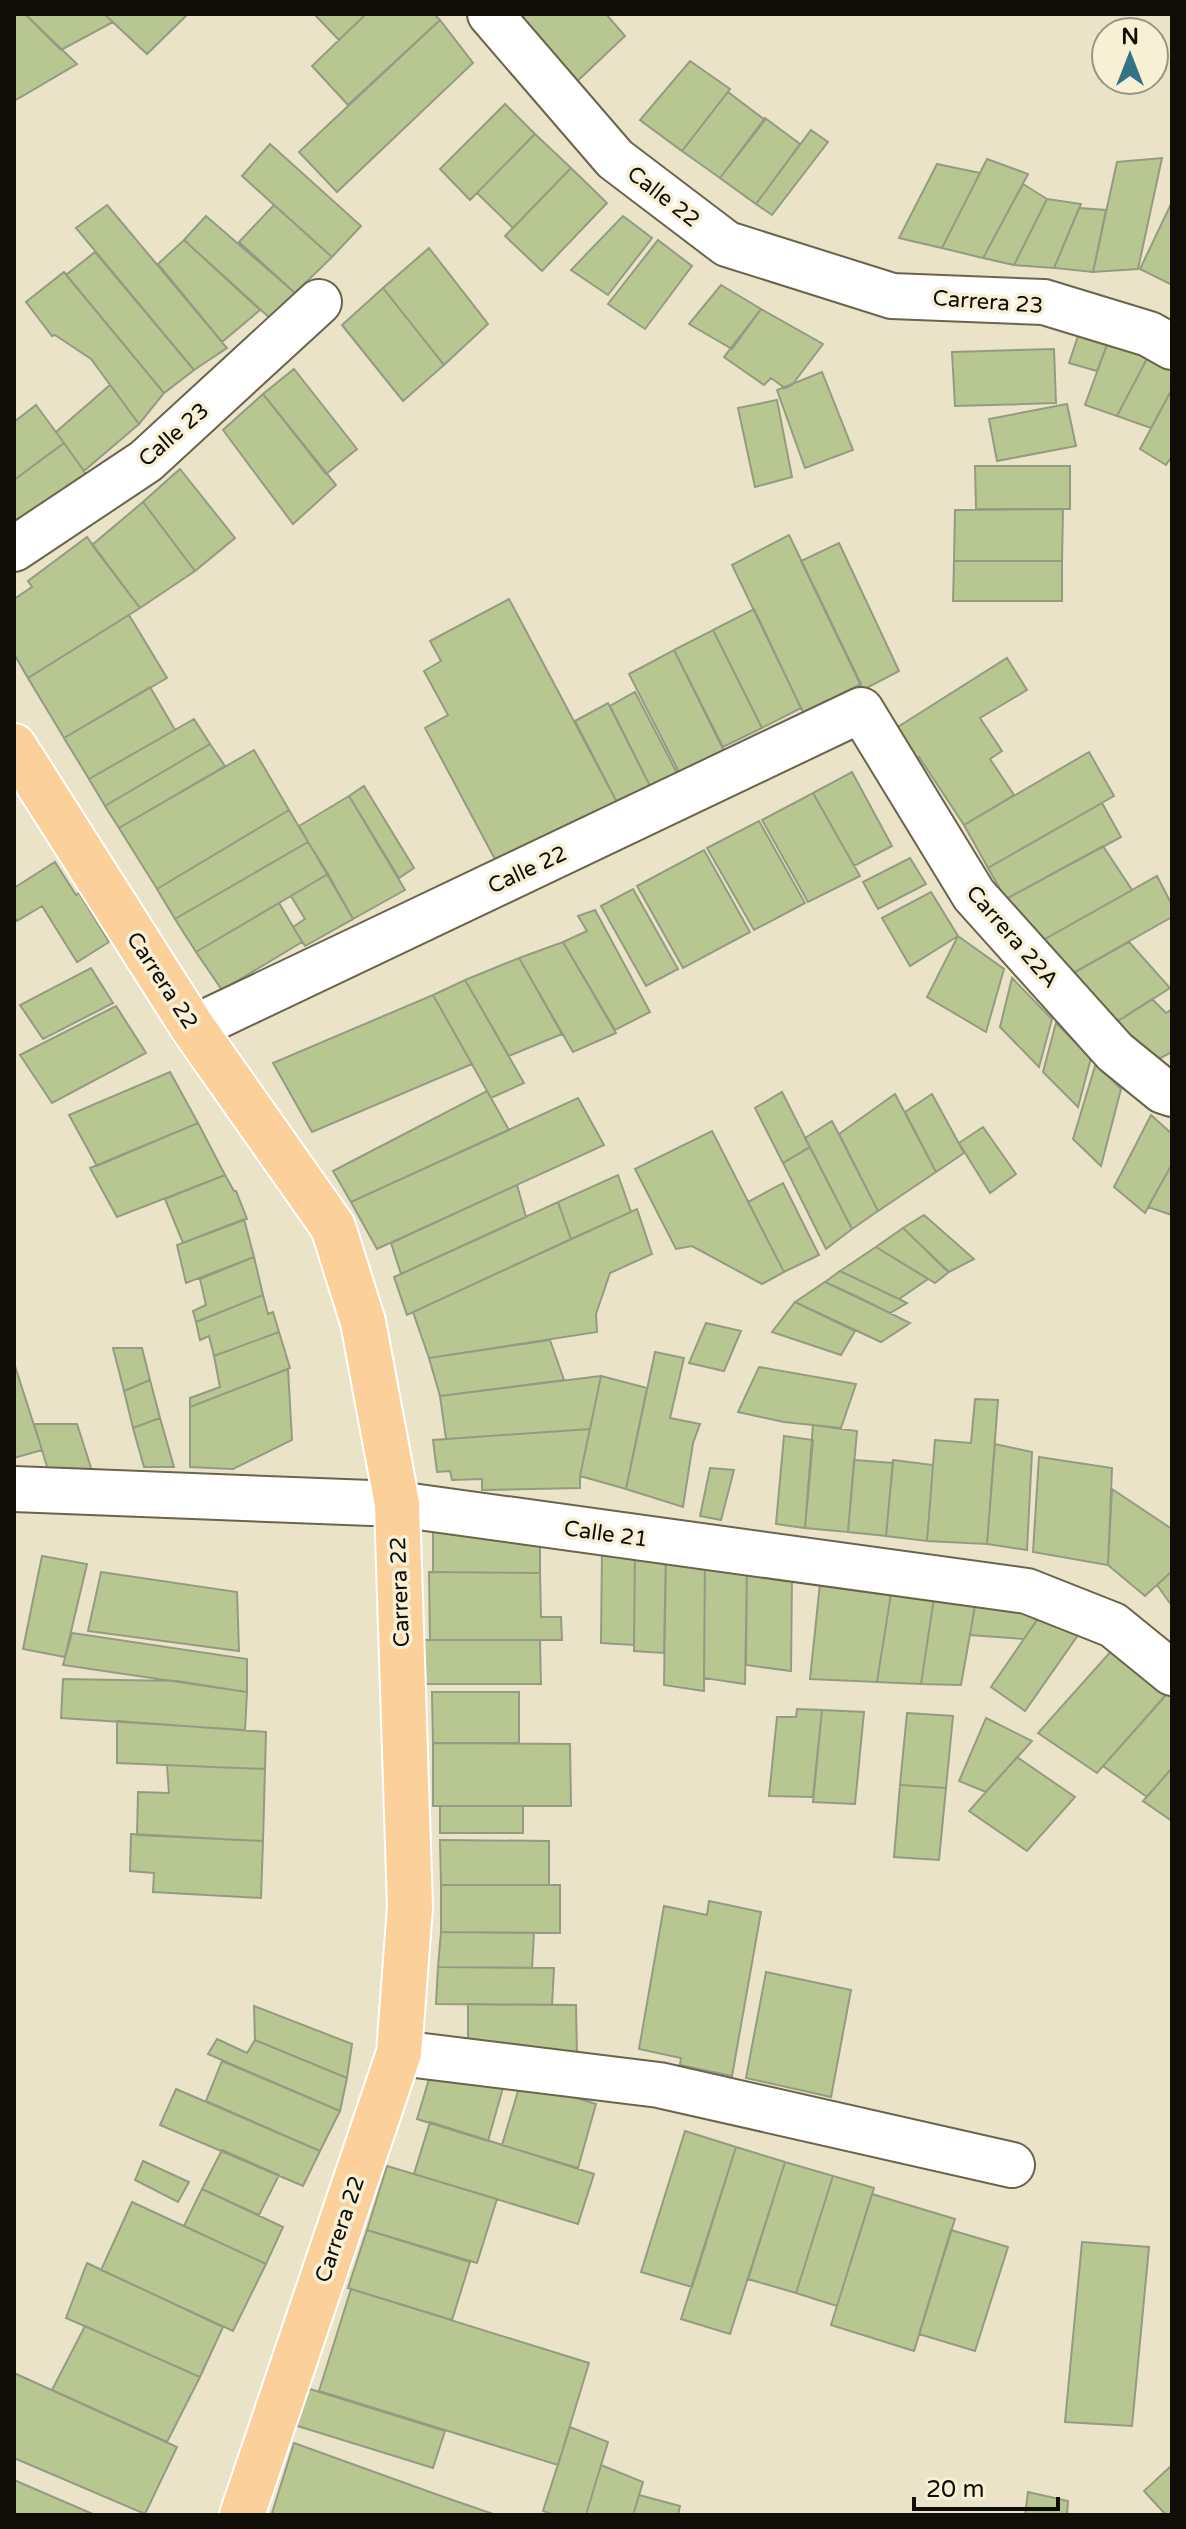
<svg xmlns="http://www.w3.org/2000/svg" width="1186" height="2529" font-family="'Varela Round',sans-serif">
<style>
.building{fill:#b8c791;stroke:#949b82;stroke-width:2}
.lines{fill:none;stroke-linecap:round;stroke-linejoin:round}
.street-casing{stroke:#6b644c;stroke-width:48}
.primary-casing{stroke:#fff;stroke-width:48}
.street{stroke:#fff;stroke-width:44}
.primary{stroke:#fcd09b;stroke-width:44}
.labels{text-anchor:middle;stroke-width:7;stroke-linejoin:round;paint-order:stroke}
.street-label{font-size:22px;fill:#0f0d05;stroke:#f7f0d5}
</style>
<rect width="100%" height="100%" fill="#eae3c8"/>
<!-- building -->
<path class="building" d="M 14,14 L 25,14 L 77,64 L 14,101 Z
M 25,14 L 104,14 L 113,22 L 61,50 Z
M 104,14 L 188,14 L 147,54 Z
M 314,14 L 366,14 L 339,40 Z
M 366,14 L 434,14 L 440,20 L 348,105 L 312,66 Z
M 508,14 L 606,14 L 625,36 L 570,88 Z
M 440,20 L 473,63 L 337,192 L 299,152 Z
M 690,61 L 730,89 L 682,151 L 640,120 Z
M 728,92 L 765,120 L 720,178 L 682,151 Z
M 505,104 L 535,134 L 470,200 L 440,169 Z
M 765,118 L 800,144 L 756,204 L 720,178 Z
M 811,130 L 828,142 L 772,215 L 756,204 Z
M 535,134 L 571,168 L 513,228 L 477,193 Z
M 270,144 L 361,226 L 332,257 L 242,176 Z
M 1162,158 L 1138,269 L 1093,272 L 1117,162 Z
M 987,159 L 1028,174 L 1027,176 L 983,258 L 942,248 Z
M 937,164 L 980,173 L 942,248 L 899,238 Z
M 571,168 L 607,203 L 542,271 L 505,236 Z
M 1023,184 L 1047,199 L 1014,265 L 983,258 Z
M 1047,199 L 1081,204 L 1054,268 L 1014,265 Z
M 1171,204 L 1172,205 L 1172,285 L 1140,269 Z
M 107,205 L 227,348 L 194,370 L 76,228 Z
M 274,205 L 332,257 L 295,293 L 239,242 Z
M 1079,208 L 1106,210 L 1093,272 L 1054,268 Z
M 206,216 L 295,293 L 271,319 L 184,240 Z
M 623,216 L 652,238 L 608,295 L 571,270 Z
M 184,240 L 260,310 L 222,342 L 158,264 Z
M 658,240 L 692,266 L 645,329 L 608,304 Z
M 429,248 L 488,324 L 444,365 L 383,288 Z
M 95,252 L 194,370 L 164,393 L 66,275 Z
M 64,272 L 164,393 L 139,424 L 91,359 L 55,335 L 52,336 L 26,302 Z
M 721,285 L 761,309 L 732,349 L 689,324 Z
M 383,288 L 444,365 L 403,401 L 342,325 Z
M 761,309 L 823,344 L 792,385 L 785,388 L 771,378 L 764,385 L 724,357 Z
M 1082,324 L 1111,334 L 1097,371 L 1069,363 Z
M 1111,334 L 1149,355 L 1117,416 L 1085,405 Z
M 1054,349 L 1056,403 L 955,406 L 952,352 Z
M 1149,355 L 1172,368 L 1172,389 L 1151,428 L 1117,416 Z
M 294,369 L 357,449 L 326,474 L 263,394 Z
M 822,372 L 853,450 L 805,468 L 777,390 Z
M 110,385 L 139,424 L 84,471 L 56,432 Z
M 1172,389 L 1172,456 L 1166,465 L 1140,449 Z
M 263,394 L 336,485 L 293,524 L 223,430 Z
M 777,400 L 792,477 L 755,487 L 738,408 Z
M 1067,404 L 1076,446 L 997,461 L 989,419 Z
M 36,405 L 64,443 L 14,480 L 14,422 Z
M 64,443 L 87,475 L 14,531 L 14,480 Z
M 975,466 L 1070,466 L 1070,509 L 976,509 Z
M 180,469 L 235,538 L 195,571 L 143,502 Z
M 143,502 L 195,571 L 140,608 L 92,545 Z
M 1063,509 L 1062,561 L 954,561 L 955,510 Z
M 789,535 L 861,684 L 804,714 L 732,565 Z
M 87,537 L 140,608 L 28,678 L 14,654 L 14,599 L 32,587 L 28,581 Z
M 839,543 L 899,671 L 863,690 L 801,561 Z
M 954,561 L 1062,561 L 1062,601 L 953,601 Z
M 509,599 L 619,806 L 497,863 L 425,728 L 448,715 L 424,671 L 441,661 L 430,641 Z
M 754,609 L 801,708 L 762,728 L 713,630 Z
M 129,615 L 167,678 L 64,738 L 28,678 Z
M 713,630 L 762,728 L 723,747 L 674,650 Z
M 674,650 L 725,753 L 680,774 L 629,674 Z
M 1007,658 L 1027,690 L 980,718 L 1002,751 L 990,759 L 1014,795 L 964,825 L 919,757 L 913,761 L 893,730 Z
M 150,687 L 175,730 L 89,779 L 64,738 Z
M 635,692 L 678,775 L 651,788 L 610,706 Z
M 608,703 L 651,788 L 619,806 L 575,721 Z
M 194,719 L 210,744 L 105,806 L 89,779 Z
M 210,744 L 225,766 L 119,828 L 105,806 Z
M 254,750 L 289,810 L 157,889 L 119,828 Z
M 1089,752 L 1114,796 L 988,868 L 964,825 Z
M 852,772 L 892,846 L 854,866 L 813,793 Z
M 364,786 L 414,868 L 399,878 L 349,796 Z
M 813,793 L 860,876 L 808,902 L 762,820 Z
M 349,796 L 405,890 L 353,919 L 299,826 Z
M 1102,803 L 1121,837 L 1006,899 L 988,868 Z
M 289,810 L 308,842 L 175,919 L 157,889 Z
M 759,821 L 805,903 L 754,930 L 707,848 Z
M 308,842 L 328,874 L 196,952 L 175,919 Z
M 1103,846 L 1132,890 L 1043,940 L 1006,899 Z
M 704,850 L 750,932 L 683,968 L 637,886 Z
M 910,858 L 926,884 L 878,909 L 863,882 Z
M 55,862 L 76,895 L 79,893 L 109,942 L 77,962 L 42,906 L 17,921 L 14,916 L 14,888 Z
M 328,874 L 353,919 L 305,946 L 293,927 L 305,919 L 291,896 Z
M 1157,876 L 1172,905 L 1172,917 L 1064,978 L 1040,942 Z
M 633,889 L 678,969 L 646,986 L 601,906 Z
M 931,892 L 958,936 L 910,966 L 882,918 Z
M 279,903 L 302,942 L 222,990 L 196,952 Z
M 595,910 L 650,1012 L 615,1030 L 563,942 L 587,931 L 578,916 Z
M 958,936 L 1004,969 L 986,1032 L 927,997 Z
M 563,942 L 616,1033 L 573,1052 L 519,958 Z
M 1129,942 L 1170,988 L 1115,1023 L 1072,974 Z
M 519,958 L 562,1034 L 509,1056 L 465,980 Z
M 91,968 L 113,1003 L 43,1039 L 20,1005 Z
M 1012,978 L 1052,1019 L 1039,1067 L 1000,1027 Z
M 465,980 L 524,1083 L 491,1098 L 433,995 Z
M 433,995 L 472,1064 L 312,1132 L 273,1063 Z
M 1152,999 L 1166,1013 L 1172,1009 L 1172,1052 L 1155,1061 L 1115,1023 Z
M 116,1006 L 146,1053 L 52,1103 L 20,1055 Z
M 1056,1023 L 1091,1058 L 1078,1107 L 1043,1072 Z
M 1096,1063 L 1121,1089 L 1101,1166 L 1073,1139 Z
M 170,1072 L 198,1123 L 97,1166 L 69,1115 Z
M 487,1091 L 509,1130 L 351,1202 L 333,1171 Z
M 782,1092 L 810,1147 L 783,1163 L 755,1108 Z
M 895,1094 L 936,1172 L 878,1211 L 839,1134 Z
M 932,1094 L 964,1153 L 936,1172 L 905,1112 Z
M 578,1098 L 604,1145 L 377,1249 L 351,1202 Z
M 1151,1115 L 1172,1134 L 1172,1164 L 1145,1213 L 1114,1187 Z
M 832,1121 L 878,1211 L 852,1229 L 805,1138 Z
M 198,1123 L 225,1175 L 117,1217 L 90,1168 Z
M 983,1127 L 1016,1174 L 990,1193 L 959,1143 Z
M 712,1131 L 784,1272 L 762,1284 L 692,1246 L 676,1249 L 635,1169 Z
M 810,1147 L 852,1229 L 826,1249 L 783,1163 Z
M 1172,1164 L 1172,1215 L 1148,1207 Z
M 225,1175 L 234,1191 L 236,1191 L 247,1219 L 183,1243 L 165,1199 Z
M 618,1175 L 631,1212 L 571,1239 L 558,1202 Z
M 783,1183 L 819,1255 L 784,1272 L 748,1202 Z
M 517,1185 L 526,1217 L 401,1274 L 391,1243 Z
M 558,1202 L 571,1239 L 407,1315 L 394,1277 Z
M 637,1209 L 652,1254 L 610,1273 L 596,1314 L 597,1332 L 429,1358 L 413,1312 Z
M 924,1215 L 974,1259 L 949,1272 L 945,1269 L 903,1228 Z
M 244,1219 L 254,1257 L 186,1283 L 177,1245 Z
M 903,1228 L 949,1272 L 935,1283 L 876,1247 Z
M 876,1247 L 928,1279 L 899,1299 L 840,1271 Z
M 254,1257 L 263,1295 L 196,1322 L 193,1311 L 206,1305 L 200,1279 Z
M 840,1271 L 899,1299 L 907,1303 L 890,1313 L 825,1282 Z
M 825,1282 L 858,1297 L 910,1323 L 881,1342 L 795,1302 Z
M 263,1295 L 268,1314 L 273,1312 L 279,1332 L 214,1356 L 209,1336 L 200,1340 L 196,1322 Z
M 795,1302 L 855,1331 L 841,1355 L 772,1332 Z
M 706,1323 L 741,1331 L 724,1371 L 689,1363 Z
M 279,1332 L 290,1368 L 190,1407 L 190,1398 L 220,1387 L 214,1356 Z
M 550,1340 L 564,1380 L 440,1396 L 429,1358 Z
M 113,1348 L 142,1348 L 150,1380 L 124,1391 Z
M 655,1352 L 684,1358 L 670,1418 L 700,1424 L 693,1443 L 683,1507 L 626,1489 Z
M 14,1363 L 42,1450 L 14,1458 Z
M 759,1367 L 856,1384 L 841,1428 L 784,1422 L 738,1412 Z
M 288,1369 L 292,1440 L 233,1469 L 190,1467 L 190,1407 Z
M 601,1376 L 590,1429 L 446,1439 L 440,1396 Z
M 601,1376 L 647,1388 L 626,1489 L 580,1476 Z
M 150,1380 L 160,1418 L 133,1428 L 124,1391 Z
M 975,1399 L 998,1400 L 987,1544 L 927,1541 L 935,1440 L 971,1443 Z
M 160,1418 L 174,1467 L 144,1467 L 133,1428 Z
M 34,1424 L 77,1424 L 93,1474 L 49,1473 Z
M 813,1425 L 857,1431 L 848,1532 L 805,1528 Z
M 590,1429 L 580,1476 L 580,1488 L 482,1490 L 482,1479 L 452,1480 L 450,1471 L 437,1472 L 433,1440 Z
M 784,1436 L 813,1440 L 805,1528 L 776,1524 Z
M 995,1444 L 1032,1452 L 1027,1550 L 987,1544 Z
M 1039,1457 L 1112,1468 L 1108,1565 L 1033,1552 Z
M 854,1460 L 893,1463 L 886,1536 L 848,1532 Z
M 893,1460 L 933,1465 L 927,1541 L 886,1536 Z
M 710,1468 L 734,1470 L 721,1520 L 700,1516 Z
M 1112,1489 L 1172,1529 L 1172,1571 L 1145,1596 L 1108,1565 Z
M 433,1529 L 540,1530 L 540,1573 L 433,1572 Z
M 635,1544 L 666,1547 L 664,1653 L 634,1651 Z
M 602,1547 L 635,1549 L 634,1645 L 601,1643 Z
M 666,1555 L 705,1560 L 704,1691 L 664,1685 Z
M 42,1556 L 87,1564 L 65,1657 L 23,1649 Z
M 705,1560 L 747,1566 L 745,1684 L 704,1678 Z
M 747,1566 L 792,1572 L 791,1671 L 746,1665 Z
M 1172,1571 L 1172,1606 L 1157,1585 Z
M 101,1572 L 237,1592 L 239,1651 L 88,1631 Z
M 429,1572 L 540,1573 L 541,1617 L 561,1617 L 562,1640 L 430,1640 Z
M 821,1574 L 893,1581 L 877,1682 L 810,1679 Z
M 893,1581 L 934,1598 L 921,1684 L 877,1682 Z
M 978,1589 L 961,1685 L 921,1684 L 934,1598 Z
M 977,1592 L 1048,1604 L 1024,1639 L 970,1635 Z
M 1048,1604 L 1083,1628 L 1025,1711 L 991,1687 Z
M 72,1633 L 247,1659 L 247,1692 L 63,1665 Z
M 424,1640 L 540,1640 L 541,1684 L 425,1684 Z
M 1113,1649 L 1171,1689 L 1097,1773 L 1038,1733 Z
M 63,1679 L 177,1681 L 247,1692 L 245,1730 L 61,1718 Z
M 432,1692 L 519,1692 L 519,1743 L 433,1743 Z
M 1167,1694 L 1172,1698 L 1172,1768 L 1147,1797 L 1103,1766 Z
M 797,1709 L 822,1710 L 813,1797 L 769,1796 L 777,1717 L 796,1717 Z
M 822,1710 L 864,1712 L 855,1804 L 813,1802 Z
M 907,1713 L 953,1716 L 946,1788 L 900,1785 Z
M 986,1718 L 1032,1741 L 986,1792 L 959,1781 Z
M 117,1721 L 266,1732 L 265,1769 L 117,1763 Z
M 433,1743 L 570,1744 L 571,1806 L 433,1806 Z
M 1017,1757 L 1075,1797 L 1027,1851 L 969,1811 Z
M 167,1765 L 265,1769 L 263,1841 L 137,1835 L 138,1792 L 169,1793 Z
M 1172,1768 L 1172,1821 L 1143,1801 Z
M 900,1785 L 946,1788 L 939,1860 L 894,1857 Z
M 440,1806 L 523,1806 L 523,1833 L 440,1833 Z
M 131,1834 L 263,1841 L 261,1898 L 153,1892 L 154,1873 L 130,1871 Z
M 440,1840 L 549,1841 L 549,1885 L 441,1885 Z
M 441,1885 L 560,1885 L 560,1933 L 441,1932 Z
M 709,1901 L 761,1912 L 732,2076 L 680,2065 L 681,2058 L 639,2049 L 664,1906 L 707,1915 Z
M 441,1932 L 534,1933 L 532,1968 L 438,1967 Z
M 438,1967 L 554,1968 L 552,2005 L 436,2004 Z
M 766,1972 L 851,1990 L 831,2097 L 746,2078 Z
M 468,2004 L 576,2005 L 577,2055 L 468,2055 Z
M 254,2006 L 352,2044 L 347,2078 L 255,2040 Z
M 217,2039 L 247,2053 L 255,2040 L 347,2078 L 340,2111 L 208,2054 Z
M 222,2061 L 340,2111 L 320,2151 L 206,2101 Z
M 433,2066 L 504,2084 L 488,2141 L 417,2119 Z
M 521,2081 L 596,2104 L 578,2168 L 502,2145 Z
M 176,2089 L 320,2151 L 303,2186 L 160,2125 Z
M 430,2122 L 594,2174 L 578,2224 L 414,2174 Z
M 685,2131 L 736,2147 L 692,2287 L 641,2272 Z
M 736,2147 L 785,2162 L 730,2334 L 681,2319 Z
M 222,2150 L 279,2175 L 259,2215 L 202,2189 Z
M 143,2161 L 189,2182 L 178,2202 L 135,2180 Z
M 785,2162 L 833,2176 L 796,2293 L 748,2279 Z
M 387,2166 L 497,2199 L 477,2263 L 367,2230 Z
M 833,2176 L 874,2188 L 837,2306 L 796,2293 Z
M 202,2189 L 283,2227 L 266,2264 L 184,2226 Z
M 872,2194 L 955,2219 L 914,2351 L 831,2325 Z
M 132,2202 L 266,2264 L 233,2331 L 101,2270 Z
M 367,2230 L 470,2262 L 452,2320 L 348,2288 Z
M 951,2230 L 1008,2247 L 975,2351 L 919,2334 Z
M 1082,2242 L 1149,2247 L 1132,2426 L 1065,2422 Z
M 87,2263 L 223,2327 L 200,2377 L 66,2318 Z
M 351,2289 L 589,2363 L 558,2465 L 319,2391 Z
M 85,2326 L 200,2377 L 167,2442 L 52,2390 Z
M 14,2373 L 177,2447 L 145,2514 L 14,2458 Z
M 300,2386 L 445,2431 L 433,2468 L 288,2423 Z
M 570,2427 L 608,2442 L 586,2515 L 554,2515 L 543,2511 Z
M 294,2443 L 441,2496 L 496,2515 L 279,2515 L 272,2513 Z
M 601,2465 L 643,2482 L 633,2515 L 586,2515 Z
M 1172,2465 L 1172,2515 L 1166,2515 L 1144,2491 Z
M 14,2480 L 95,2515 L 14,2515 Z
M 1028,2492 L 1068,2501 L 1067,2515 L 1025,2515 Z
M 639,2495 L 680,2506 L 678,2515 L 633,2515 Z"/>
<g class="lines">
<!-- street casing -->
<g class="street-casing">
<path id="street" d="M 490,14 L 615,159 L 727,244 L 892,296 L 1044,302 L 1149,334 L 1172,347
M 14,549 L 146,461 L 319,302
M 193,1028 L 861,710 L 974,895 L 1115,1052 L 1163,1091 L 1172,1094
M 14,1489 L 397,1504 L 1027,1591 L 1113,1625 L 1172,1673
M 399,2053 L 659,2085 L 1012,2165"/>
</g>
<!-- primary casing -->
<g class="primary-casing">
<path id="primary" d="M 14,746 L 193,1028 L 333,1227 L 363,1322 L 397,1504 L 410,1907 L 399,2053 L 242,2515"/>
</g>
<!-- street -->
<use href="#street" class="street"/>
<!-- primary -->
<use href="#primary" class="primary"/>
</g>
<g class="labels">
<!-- street labels -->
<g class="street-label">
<text transform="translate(664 196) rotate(38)" y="8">Calle 22</text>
<text transform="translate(988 301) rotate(4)" y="8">Carrera 23</text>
<text transform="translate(173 434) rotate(-41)" y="8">Calle 23</text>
<text transform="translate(527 869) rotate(-25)" y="8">Calle 22</text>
<text transform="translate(1013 936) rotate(49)" y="8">Carrera 22A</text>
<text transform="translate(163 980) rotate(57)" y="8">Carrera 22</text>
<text transform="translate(606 1533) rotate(8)" y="8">Calle 21</text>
<text transform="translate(399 1592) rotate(-92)" y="8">Carrera 22</text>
<text transform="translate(339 2229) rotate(-71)" y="8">Carrera 22</text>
</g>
</g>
<!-- border -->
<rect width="1186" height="2529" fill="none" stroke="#0f0d05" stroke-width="32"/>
<!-- north arrow -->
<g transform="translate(1130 56)"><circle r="38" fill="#f7f0d5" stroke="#9a9582" stroke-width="2"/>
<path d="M0-6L14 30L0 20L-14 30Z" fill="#337287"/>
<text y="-12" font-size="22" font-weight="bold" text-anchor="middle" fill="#0f0d05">N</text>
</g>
<!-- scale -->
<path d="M914 2497v12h144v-12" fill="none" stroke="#0f0d05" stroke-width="4"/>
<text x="926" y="2497" font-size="24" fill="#0f0d05" stroke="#f7f0d5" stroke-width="6" paint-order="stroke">20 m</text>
</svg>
